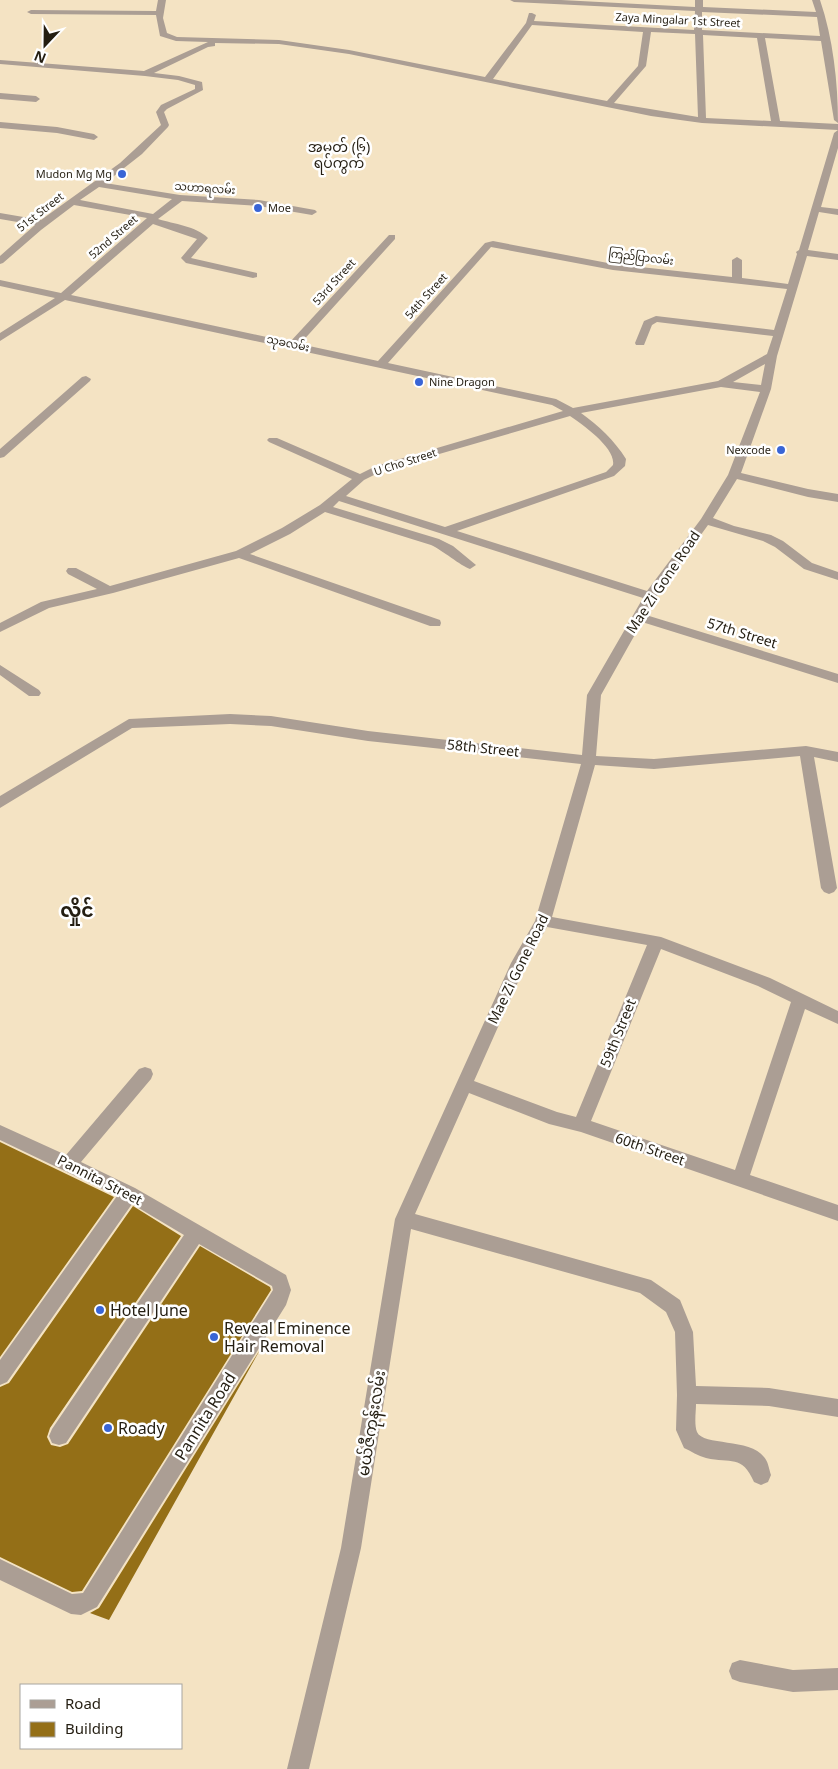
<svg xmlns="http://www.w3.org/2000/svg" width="838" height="1769" font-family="'Noto Sans','Noto Sans Myanmar',sans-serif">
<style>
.building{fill:#946f17}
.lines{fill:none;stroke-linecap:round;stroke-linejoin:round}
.minor{fill:#ab9e94;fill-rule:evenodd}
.poi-dot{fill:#3965d6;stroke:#fff;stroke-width:2}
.labels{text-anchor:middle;stroke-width:5;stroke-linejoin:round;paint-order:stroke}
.far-street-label{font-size:11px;fill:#241e12;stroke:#fff}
.far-poi-label{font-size:11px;fill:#241e12;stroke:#fff;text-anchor:end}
.far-quarter-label{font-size:14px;fill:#241e12;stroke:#fff}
.street-label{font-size:14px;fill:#241e12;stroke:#fff}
.near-poi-label{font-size:16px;fill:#241e12;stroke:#fff;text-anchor:start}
.near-street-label{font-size:16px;fill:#241e12;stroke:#fff}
.district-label{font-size:19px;font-weight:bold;fill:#241e12;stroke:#fff}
</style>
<rect width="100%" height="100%" fill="#f4e3c3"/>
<!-- building -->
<path class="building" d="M 0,1142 L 114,1197 L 0,1357 Z
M 133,1206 L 181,1236 L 50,1428 L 47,1437 L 51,1445 L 60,1447 L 68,1444 L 200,1246 L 270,1287 L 271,1290 L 82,1591 L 72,1592 L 0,1557 L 0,1387 L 9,1383 Z
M 261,1348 L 109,1620 L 90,1613 L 99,1608 Z"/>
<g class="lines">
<!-- minor -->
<path class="minor" d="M 158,0 L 166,0 L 163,18 L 167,33 L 177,37 L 279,40 L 349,50 L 485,77 L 526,23 L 529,13 L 532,13 L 536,15 L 534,21 L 694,30 L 695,11 L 514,2 L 510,0 L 561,0 L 695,7 L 695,0 L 703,0 L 703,7 L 816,12 L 812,0 L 820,0 C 833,38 838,82 838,123 L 834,120 L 821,41 L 765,38 L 780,121 L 838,124 L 838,130 L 702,123 L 651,116 L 349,54 L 279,44 L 215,43 L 215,46 L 208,47 L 154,73 L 179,76 L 202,82 L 203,90 L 167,109 L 164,112 L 169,125 L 168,127 L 142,154 L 105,183 L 180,195 L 259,200 L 315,210 L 317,212 L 312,215 L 259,206 L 182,201 L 158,219 C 174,224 196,226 208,238 L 191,258 L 257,273 L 257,277 L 253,278 L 186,263 L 181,258 L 197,239 L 153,224 L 71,295 L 290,342 L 389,235 L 395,235 L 395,239 L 300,344 L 378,361 L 485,243 L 493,241 L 613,264 L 732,277 L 732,260 L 737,257 L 742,260 L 742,278 L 788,284 L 797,254 L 796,252 L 799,250 L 834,133 L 838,130 L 838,148 L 821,207 L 838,209 L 838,215 L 819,212 L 808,250 L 838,254 L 838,260 L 807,256 L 777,356 L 771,389 L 741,473 L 808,489 L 838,494 L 838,502 L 808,497 L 737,479 L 713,518 L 734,526 L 771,535 L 783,541 L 812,563 L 838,572 L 838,580 L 804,569 L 775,547 L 763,541 L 708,525 L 656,597 L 646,615 L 838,674 L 838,683 L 642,622 L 601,695 L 596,756 L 654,759 L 806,746 L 838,752 L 838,762 L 814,757 L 837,888 L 834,892 L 829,894 L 824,892 L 821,888 L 800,756 L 654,769 L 595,765 L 552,917 L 661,937 L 770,978 L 838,1011 L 838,1024 L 805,1009 L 750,1175 L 838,1205 L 838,1221 L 581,1132 L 549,1124 L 469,1093 L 415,1214 L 651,1280 L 680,1300 L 693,1332 L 696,1386 L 769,1388 L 838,1399 L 838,1417 L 769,1406 L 696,1404 C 696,1412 694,1424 697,1432 C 703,1446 750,1438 764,1457 C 768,1461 769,1469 771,1475 L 768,1482 L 761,1485 L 754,1482 C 742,1454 731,1464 706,1458 C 698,1456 691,1451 684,1448 L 676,1430 L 677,1395 L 675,1332 L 666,1312 L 640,1293 L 411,1229 L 361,1548 L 309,1769 L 287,1769 L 341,1548 L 395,1219 L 511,963 L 535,921 L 581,764 L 368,741 L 271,726 L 230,724 L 132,728 L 0,808 L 0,796 L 129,719 L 230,714 L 271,716 L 368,731 L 582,755 L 587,695 L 643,598 L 339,501 L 333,507 L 439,539 L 453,546 L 476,565 L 470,569 C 461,566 442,550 431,545 L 325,512 L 290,534 L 250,554 L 440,620 L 441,623 L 440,626 L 430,626 L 239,558 L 113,593 L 49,608 L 0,632 L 0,623 L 41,602 L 97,589 L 68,574 L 66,571 L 68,568 L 76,568 L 110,586 L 236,551 L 282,528 L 320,505 L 352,479 L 269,442 L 267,440 L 269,438 L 277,438 L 360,474 L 376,466 L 563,411 L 552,405 L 65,300 L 0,341 L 0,333 L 55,298 L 0,286 L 0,280 L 61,293 L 147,218 L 74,205 L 41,230 L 3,263 L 0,264 L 0,256 L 35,225 L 0,219 L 0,213 L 41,220 L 120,163 L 161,125 L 156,112 L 161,105 L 195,89 L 195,85 L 178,80 L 145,76 L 0,64 L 0,60 L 144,71 L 208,42 L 176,41 L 160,36 L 156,15 L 31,14 L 27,12 L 31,10 L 156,11 ZM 702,12 L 817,17 L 820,36 L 702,30 ZM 532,25 L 643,32 L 638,66 L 607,101 L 493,79 ZM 651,32 L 695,34 L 698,117 L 614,103 L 646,66 ZM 703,35 L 757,38 L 771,121 L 706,118 ZM 99,187 L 172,199 L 153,214 L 80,200 ZM 491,247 L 613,270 L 787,289 L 774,330 L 656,316 L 644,321 L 635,343 L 636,345 L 644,345 L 652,325 L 657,322 L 773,336 L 767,354 L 718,381 L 573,408 L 556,399 L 388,363 ZM 765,364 L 761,385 L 733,382 ZM 721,387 L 760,392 L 728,475 L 701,519 L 647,591 L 457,531 L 614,476 L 625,466 L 626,459 C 614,440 599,426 581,413 ZM 570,416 C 583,425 616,448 613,465 L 606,472 L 445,527 L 346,496 L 364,480 L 384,470 ZM 547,927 L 647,945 L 576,1117 L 557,1112 L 474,1081 L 526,964 ZM 661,949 L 758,986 L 791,1002 L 735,1170 L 591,1121 Z
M 0,93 L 36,96 L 40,99 L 36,102 L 0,99 Z
M 0,122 L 57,127 L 94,134 L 98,137 L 94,140 L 57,133 L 0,128 Z
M 86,376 L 91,379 L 90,381 L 4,457 L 0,458 L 0,449 L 82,377 Z
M 0,665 L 39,690 L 41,693 L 39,696 L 29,696 L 0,675 Z
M 145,1067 L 151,1069 L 153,1074 L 151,1079 L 81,1162 L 135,1188 L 286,1275 L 291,1290 L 286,1305 L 97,1607 L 81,1615 L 71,1614 L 0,1580 L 0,1559 L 72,1594 L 83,1593 L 273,1290 L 272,1286 L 199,1244 L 66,1443 L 59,1445 L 52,1443 L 49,1436 L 52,1429 L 184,1235 L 132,1204 L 7,1382 L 0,1385 L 0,1360 L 117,1196 L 0,1140 L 0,1125 L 66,1155 L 139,1069 Z
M 740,1660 L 793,1670 L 838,1668 L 838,1690 L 793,1692 L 740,1682 L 732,1679 L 729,1671 L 732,1663 Z"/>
</g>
<!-- markers -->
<g class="poi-dot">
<circle cx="122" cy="174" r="5"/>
<circle cx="258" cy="208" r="5"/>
<circle cx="419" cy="382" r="5"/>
<circle cx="781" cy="450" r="5"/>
<circle cx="100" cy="1310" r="5"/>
<circle cx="214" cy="1337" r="5"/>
<circle cx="108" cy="1428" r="5"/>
</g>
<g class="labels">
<!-- far-street labels -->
<g class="far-street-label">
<text transform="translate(678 20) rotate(3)" y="4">Zaya Mingalar 1st Street</text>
<text transform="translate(205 188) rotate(4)" y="4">သဟာရလမ်း</text>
<text transform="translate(40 212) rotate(-38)" y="4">51st Street</text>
<text transform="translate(113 237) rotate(-41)" y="4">52nd Street</text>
<text transform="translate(641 257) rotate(7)" y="4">ကြည်ပြာလမ်း</text>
<text transform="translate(334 282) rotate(-48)" y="4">53rd Street</text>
<text transform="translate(426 296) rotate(-48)" y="4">54th Street</text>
<text transform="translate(288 343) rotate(12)" y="4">သုခလမ်း</text>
<text transform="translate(405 462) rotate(-18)" y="4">U Cho Street</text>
</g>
<!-- far-poi labels -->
<g class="far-poi-label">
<text x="112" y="178">Mudon Mg Mg</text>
<text x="268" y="212" text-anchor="start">Moe</text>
<text x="429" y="386" text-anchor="start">Nine Dragon</text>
<text x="771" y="454">Nexcode</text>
</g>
<!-- far-quarter labels -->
<g class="far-quarter-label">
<text x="339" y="152">အမှတ် (၆)<tspan x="339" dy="16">ရပ်ကွက်</tspan></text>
</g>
<!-- street labels -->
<g class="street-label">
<text transform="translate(663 582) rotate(-56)" y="5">Mae Zi Gone Road</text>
<text transform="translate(742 633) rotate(17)" y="5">57th Street</text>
<text transform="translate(483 748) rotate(6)" y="5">58th Street</text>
<text transform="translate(518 969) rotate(-64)" y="5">Mae Zi Gone Road</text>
<text transform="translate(618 1033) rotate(-68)" y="5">59th Street</text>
<text transform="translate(650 1149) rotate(19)" y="5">60th Street</text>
<text transform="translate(100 1180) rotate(27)" y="5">Pannita Street</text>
</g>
<!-- near-poi labels -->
<g class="near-poi-label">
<text x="110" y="1316">Hotel June</text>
<text x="224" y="1334">Reveal Eminence<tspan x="224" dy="18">Hair Removal</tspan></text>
<text x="118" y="1434">Roady</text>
</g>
<!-- near-street labels -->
<g class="near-street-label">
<text transform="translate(205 1416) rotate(-58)" y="6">Pannita Road</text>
<text transform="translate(371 1423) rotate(-81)" y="6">မယ်ဇီကုန်းလမ်း</text>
</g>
<!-- district labels -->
<g class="district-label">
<text x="77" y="917">လှိုင်</text>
</g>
</g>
<!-- legend -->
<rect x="20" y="1684" width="162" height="65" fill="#ffffff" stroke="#a7a5a0"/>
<rect x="30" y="1700" width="25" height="8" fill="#ab9e94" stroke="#a7a5a0"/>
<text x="65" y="1709" font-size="15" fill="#241e12">Road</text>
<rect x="30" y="1722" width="25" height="15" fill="#946f17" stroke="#a7a5a0"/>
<text x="65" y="1734" font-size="15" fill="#241e12">Building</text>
<!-- north arrow -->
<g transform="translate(45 45) rotate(202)" stroke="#ffffff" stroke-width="4" paint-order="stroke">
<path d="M0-4L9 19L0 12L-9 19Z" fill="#241e12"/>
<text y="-8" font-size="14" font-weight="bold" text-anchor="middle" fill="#241e12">N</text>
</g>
</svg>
